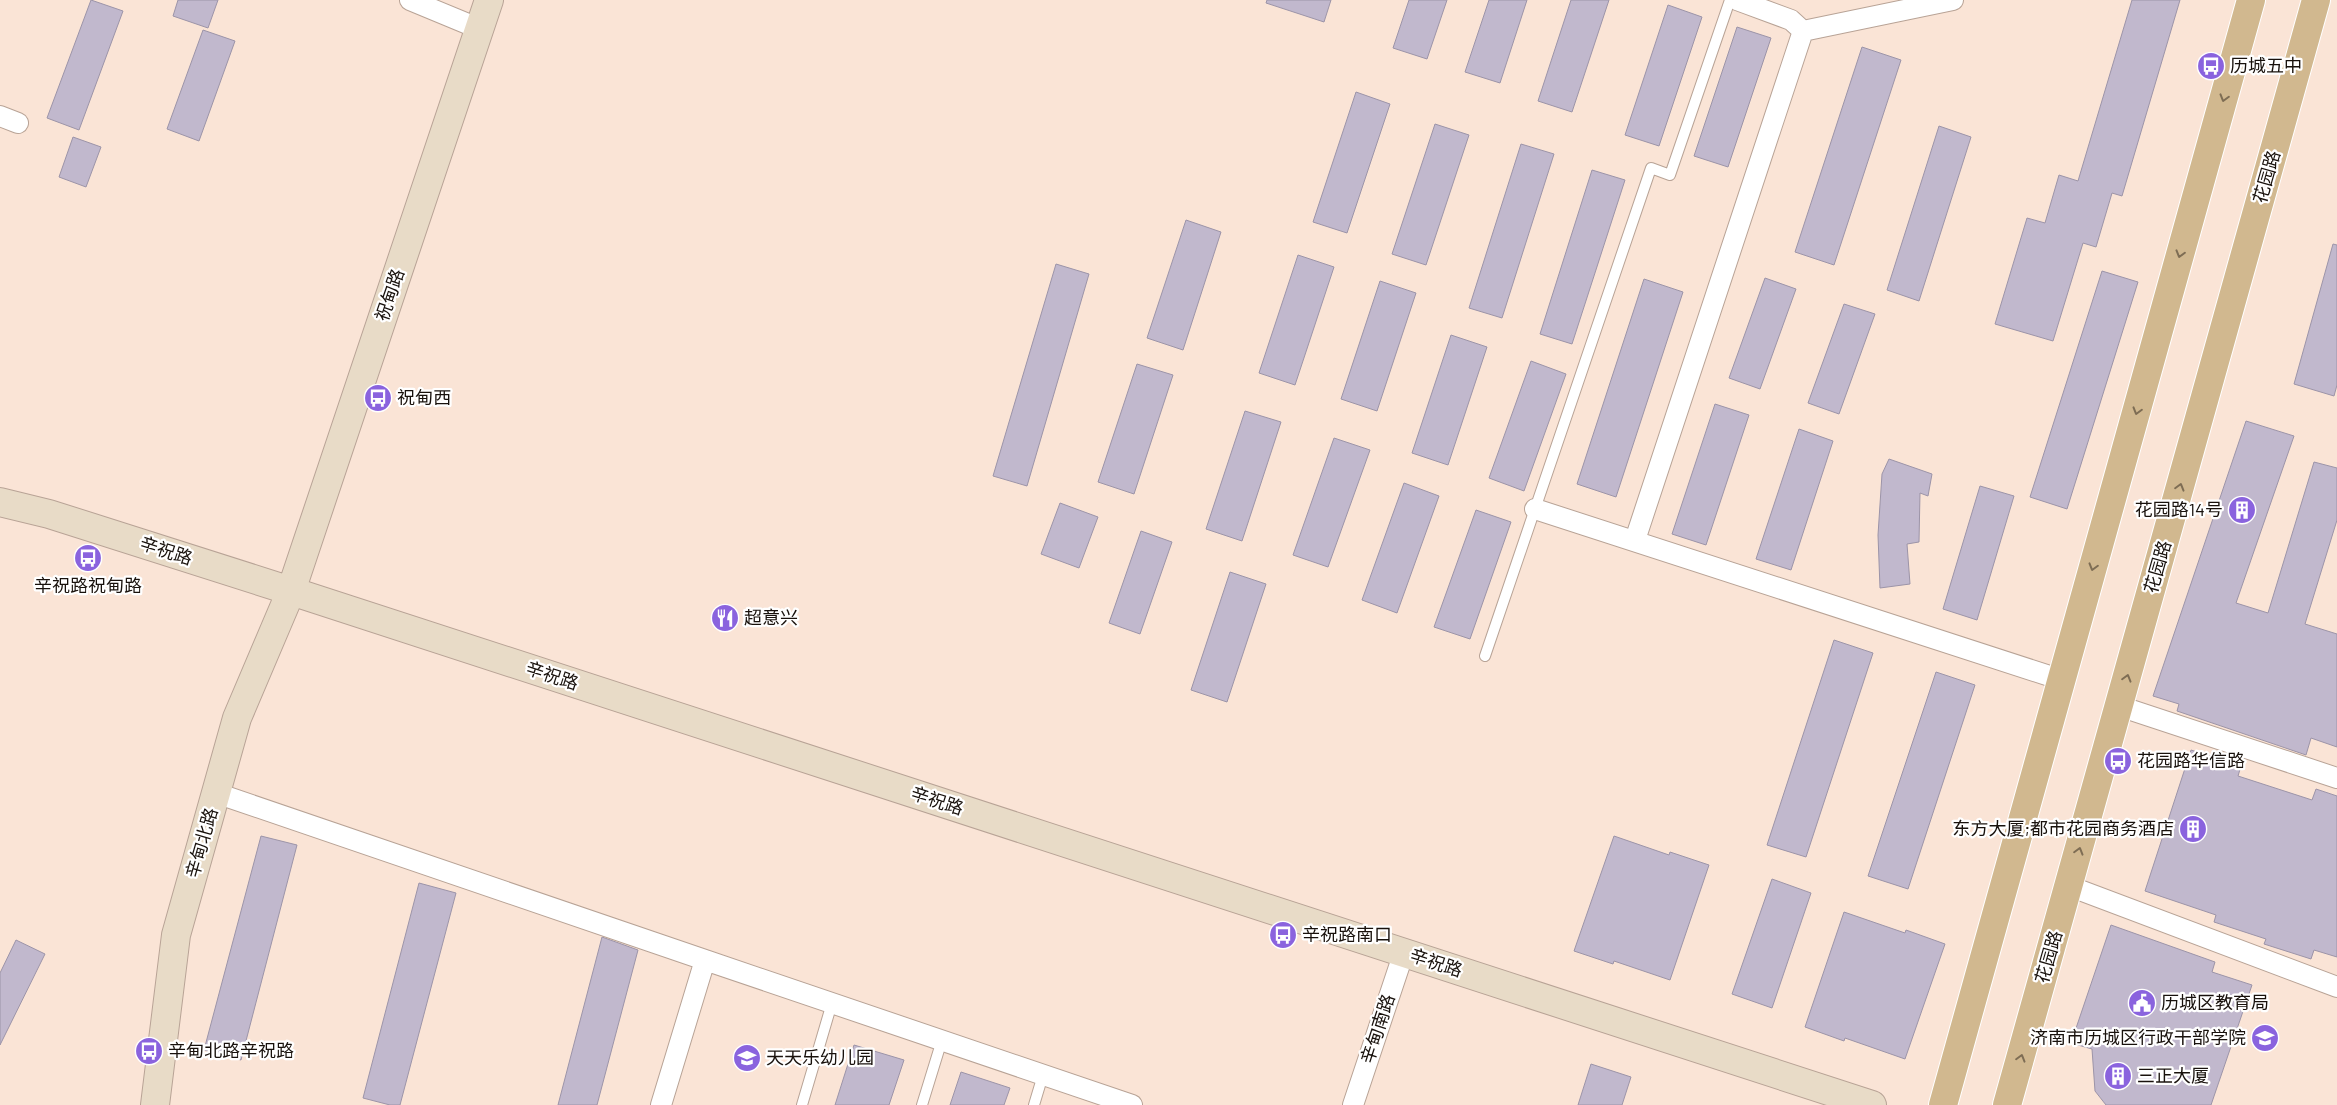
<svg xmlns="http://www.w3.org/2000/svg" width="2337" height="1105" font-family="Barlow,'Noto Sans SC',sans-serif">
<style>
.building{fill:#c1b8cd;stroke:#9c94a8}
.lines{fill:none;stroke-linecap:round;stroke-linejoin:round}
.lane-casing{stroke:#b8a396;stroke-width:12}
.street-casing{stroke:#b8a396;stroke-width:22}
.secondary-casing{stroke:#b8a396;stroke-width:30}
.primary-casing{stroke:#fff;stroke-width:30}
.lane{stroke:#fff;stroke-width:10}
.street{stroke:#fff;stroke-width:20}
.secondary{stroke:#e8dbc7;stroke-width:28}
.primary{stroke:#d1b88f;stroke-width:28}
.oneway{stroke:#7e6d54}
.labels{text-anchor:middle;stroke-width:4.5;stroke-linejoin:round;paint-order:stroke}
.poi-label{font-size:18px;fill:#18110c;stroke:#fff;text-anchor:start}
.street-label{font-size:18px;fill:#18110c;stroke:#fff}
</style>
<rect width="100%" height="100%" fill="#fae4d6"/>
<!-- building -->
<path class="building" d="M 91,0 L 123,11 L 79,130 L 47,118 Z
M 178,0 L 218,0 L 208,28 L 173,16 Z
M 1267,0 L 1331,0 L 1324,22 L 1266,3 Z
M 1409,0 L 1447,0 L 1427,59 L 1393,48 Z
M 1489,0 L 1527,0 L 1500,83 L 1465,72 Z
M 1571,0 L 1609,0 L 1572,112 L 1538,101 Z
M 2132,0 L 2180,0 L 2122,196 L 2112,193 L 2096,247 L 2083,243 L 2053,341 L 1995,324 L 2027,218 L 2045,223 L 2059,175 L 2078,181 Z
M 1668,5 L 1702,17 L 1659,146 L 1625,135 Z
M 1737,27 L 1771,38 L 1728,167 L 1694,156 Z
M 203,30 L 235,41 L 199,141 L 167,129 Z
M 1862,47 L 1901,60 L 1834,265 L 1795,252 Z
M 1356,92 L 1390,104 L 1347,233 L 1313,222 Z
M 1435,124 L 1469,135 L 1426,265 L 1392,254 Z
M 1939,126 L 1971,137 L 1919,301 L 1887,290 Z
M 73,137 L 101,147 L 86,187 L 59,177 Z
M 1521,144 L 1554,154 L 1502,318 L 1469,308 Z
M 1592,170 L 1625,180 L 1572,344 L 1540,334 Z
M 1186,220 L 1221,232 L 1183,350 L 1147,338 Z
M 2333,244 L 2337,245 L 2337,385 L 2334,396 L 2294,384 Z
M 1298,255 L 1334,267 L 1295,385 L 1259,373 Z
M 1056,264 L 1089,274 L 1027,486 L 993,476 Z
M 2102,271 L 2138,282 L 2067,509 L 2030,497 Z
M 1765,278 L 1796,289 L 1760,389 L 1729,378 Z
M 1644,279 L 1683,292 L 1616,497 L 1577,484 Z
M 1380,281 L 1416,293 L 1377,411 L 1341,399 Z
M 1844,304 L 1875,314 L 1839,414 L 1808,403 Z
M 1451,335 L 1487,347 L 1448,465 L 1412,453 Z
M 1531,361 L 1566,374 L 1524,491 L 1489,478 Z
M 1137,364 L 1173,375 L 1134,494 L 1098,482 Z
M 1715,404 L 1749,415 L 1706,545 L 1672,534 Z
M 1245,411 L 1281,422 L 1242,541 L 1206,529 Z
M 2246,421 L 2294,436 L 2236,603 L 2268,613 L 2314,462 L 2337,468 L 2337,520 L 2305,624 L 2337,634 L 2337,747 L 2311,738 L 2306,755 L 2177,711 L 2179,704 L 2153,696 Z
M 1799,429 L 1833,441 L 1791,570 L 1756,559 Z
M 1334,438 L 1370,450 L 1328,567 L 1293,555 Z
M 1889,459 L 1932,474 L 1928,496 L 1920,493 L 1919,542 L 1907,544 L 1910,584 L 1880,588 L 1878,535 L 1882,474 Z
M 1404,483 L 1439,496 L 1397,613 L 1362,600 Z
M 1980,486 L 2014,496 L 1977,620 L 1943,609 Z
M 1060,503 L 1098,517 L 1079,568 L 1041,554 Z
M 1476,510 L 1511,522 L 1470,639 L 1434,627 Z
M 1141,531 L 1172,542 L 1140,634 L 1109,623 Z
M 1230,572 L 1266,584 L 1227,702 L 1191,690 Z
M 1834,640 L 1873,653 L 1806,857 L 1767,845 Z
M 1936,672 L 1975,685 L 1908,889 L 1868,876 Z
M 2191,750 L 2241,766 L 2238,776 L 2312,800 L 2316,789 L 2337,796 L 2337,957 L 2314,950 L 2311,959 L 2264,944 L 2266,939 L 2214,922 L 2216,915 L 2145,891 Z
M 261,836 L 297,845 L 241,1060 L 204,1050 Z
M 1614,836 L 1669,855 L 1670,852 L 1709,865 L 1670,980 L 1614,961 L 1613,964 L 1574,951 Z
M 1772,879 L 1811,893 L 1772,1008 L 1732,994 Z
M 419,883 L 456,893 L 400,1105 L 390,1105 L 363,1098 Z
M 1844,912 L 1905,933 L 1906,930 L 1945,944 L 1905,1059 L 1845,1038 L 1844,1041 L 1805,1027 Z
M 2111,925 L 2215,962 L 2212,972 L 2252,985 L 2211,1105 L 2106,1105 L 2095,1091 L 2092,1049 L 2071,1043 Z
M 602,937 L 638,950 L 597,1105 L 558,1105 Z
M 16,940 L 45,954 L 0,1045 L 0,973 Z
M 854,1045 L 904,1060 L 889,1105 L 835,1105 Z
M 1591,1064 L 1631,1077 L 1622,1105 L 1578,1105 Z
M 961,1072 L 1010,1088 L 1004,1105 L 950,1105 Z"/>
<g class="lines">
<!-- lane casing -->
<g class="lane-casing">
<path id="lane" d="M 1485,656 L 1651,168 L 1670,175 L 1730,0
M 802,1105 L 832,1003
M 922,1105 L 942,1040
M 1034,1105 L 1043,1075"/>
</g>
<!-- street casing -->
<g class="street-casing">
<path id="street" d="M 410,0 L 480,29
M 1737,0 L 1791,20 L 1803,31
M 0,116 L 18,123
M 1535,509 L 2062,680
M 1635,540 L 1803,31 L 1953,0
M 2119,706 L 2337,778
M 216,793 L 705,960
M 2069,886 L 2337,987
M 661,1105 L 705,960 L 1132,1105
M 1353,1105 L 1404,952"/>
</g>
<!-- secondary casing -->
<g class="secondary-casing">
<path id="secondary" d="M 0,502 L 49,514 L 291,591 L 1872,1105
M 155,1105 L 176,935 L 237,718 L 291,591 L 489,0"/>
</g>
<!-- primary casing -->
<g class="primary-casing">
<path id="primary" d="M 1943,1105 L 2251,0
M 2007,1105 L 2316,0"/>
</g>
<!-- lane -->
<use href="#lane" class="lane"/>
<!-- street -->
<use href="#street" class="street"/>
<!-- secondary -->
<use href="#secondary" class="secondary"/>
<!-- primary -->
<use href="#primary" class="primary"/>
</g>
<!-- one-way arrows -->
<defs><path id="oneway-chevron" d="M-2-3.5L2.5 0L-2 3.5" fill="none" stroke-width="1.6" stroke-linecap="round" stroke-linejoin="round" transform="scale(1.25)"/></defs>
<g class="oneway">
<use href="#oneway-chevron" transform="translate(2224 98) rotate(106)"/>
<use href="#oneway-chevron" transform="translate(2180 254) rotate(106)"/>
<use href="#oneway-chevron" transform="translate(2137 411) rotate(106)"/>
<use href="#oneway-chevron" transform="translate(2180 487) rotate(-74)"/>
<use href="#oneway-chevron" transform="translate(2093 567) rotate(106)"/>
<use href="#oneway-chevron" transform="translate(2127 678) rotate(-74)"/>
<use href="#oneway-chevron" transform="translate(2079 851) rotate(-74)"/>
<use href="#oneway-chevron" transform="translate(2021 1058) rotate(-74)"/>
</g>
<!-- icons -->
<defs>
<g id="bus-disc" transform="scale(1.4375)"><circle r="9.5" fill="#8a63de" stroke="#fff"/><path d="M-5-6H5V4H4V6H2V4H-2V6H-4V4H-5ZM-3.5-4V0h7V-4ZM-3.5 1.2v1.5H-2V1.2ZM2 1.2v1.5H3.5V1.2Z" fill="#fff"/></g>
<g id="building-disc" transform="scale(1.4375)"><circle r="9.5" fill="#8a63de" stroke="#fff"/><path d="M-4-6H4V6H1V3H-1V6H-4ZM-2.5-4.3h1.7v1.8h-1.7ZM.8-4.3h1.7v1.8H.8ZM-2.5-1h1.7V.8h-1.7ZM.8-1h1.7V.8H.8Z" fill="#fff"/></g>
<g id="restaurant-disc" transform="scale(1.4375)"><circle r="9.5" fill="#8a63de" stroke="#fff"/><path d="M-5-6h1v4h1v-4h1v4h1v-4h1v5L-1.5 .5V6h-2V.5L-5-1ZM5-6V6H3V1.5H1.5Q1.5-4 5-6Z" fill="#fff"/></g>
<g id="civic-disc" transform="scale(1.4375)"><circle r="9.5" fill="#8a63de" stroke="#fff"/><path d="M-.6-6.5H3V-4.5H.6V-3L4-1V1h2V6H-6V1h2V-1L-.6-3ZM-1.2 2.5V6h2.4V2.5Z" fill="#fff"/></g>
<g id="university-disc" transform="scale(1.4375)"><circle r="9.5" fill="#8a63de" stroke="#fff"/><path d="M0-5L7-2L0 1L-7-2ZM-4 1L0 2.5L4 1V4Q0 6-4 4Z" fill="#fff"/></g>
<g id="school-disc" transform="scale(1.4375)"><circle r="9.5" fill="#8a63de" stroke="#fff"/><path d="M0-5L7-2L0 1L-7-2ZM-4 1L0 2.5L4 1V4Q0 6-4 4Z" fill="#fff"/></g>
</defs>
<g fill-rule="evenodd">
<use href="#bus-disc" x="2211" y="66"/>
<use href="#bus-disc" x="378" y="398"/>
<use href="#building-disc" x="2242" y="510"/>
<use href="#bus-disc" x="88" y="558"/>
<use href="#restaurant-disc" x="725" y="618"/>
<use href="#bus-disc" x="2118" y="761"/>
<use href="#building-disc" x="2193" y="829"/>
<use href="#bus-disc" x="1283" y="935"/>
<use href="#civic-disc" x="2142" y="1003"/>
<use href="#university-disc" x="2265" y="1038"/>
<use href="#bus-disc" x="149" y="1051"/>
<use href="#school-disc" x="747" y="1058"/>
<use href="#building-disc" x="2118" y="1076"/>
</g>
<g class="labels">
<!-- poi labels -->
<g class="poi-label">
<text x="2230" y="72">历城五中</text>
<text x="397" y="404">祝甸西</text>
<text x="2223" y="516" text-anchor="end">花园路14号</text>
<text x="88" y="592" text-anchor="middle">辛祝路祝甸路</text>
<text x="744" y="624">超意兴</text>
<text x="2137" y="767">花园路华信路</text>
<text x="2174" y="835" text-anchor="end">东方大厦;都市花园商务酒店</text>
<text x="1302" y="941">辛祝路南口</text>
<text x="2161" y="1009">历城区教育局</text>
<text x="2246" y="1044" text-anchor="end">济南市历城区行政干部学院</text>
<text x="168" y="1057">辛甸北路辛祝路</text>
<text x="766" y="1064">天天乐幼儿园</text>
<text x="2137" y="1082">三正大厦</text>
</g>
<!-- street labels -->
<g class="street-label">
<text transform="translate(2267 177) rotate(-74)" y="6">花园路</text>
<text transform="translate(390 295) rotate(-71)" y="6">祝甸路</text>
<text transform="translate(166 551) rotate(18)" y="6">辛祝路</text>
<text transform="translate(2158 567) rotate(-74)" y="6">花园路</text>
<text transform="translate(552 676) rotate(18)" y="6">辛祝路</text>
<text transform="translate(937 801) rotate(18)" y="6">辛祝路</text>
<text transform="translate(202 843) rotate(-74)" y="6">辛甸北路</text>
<text transform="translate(2049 957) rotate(-74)" y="6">花园路</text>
<text transform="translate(1436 963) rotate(18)" y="6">辛祝路</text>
<text transform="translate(1378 1029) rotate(-72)" y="6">辛甸南路</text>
</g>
</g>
</svg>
